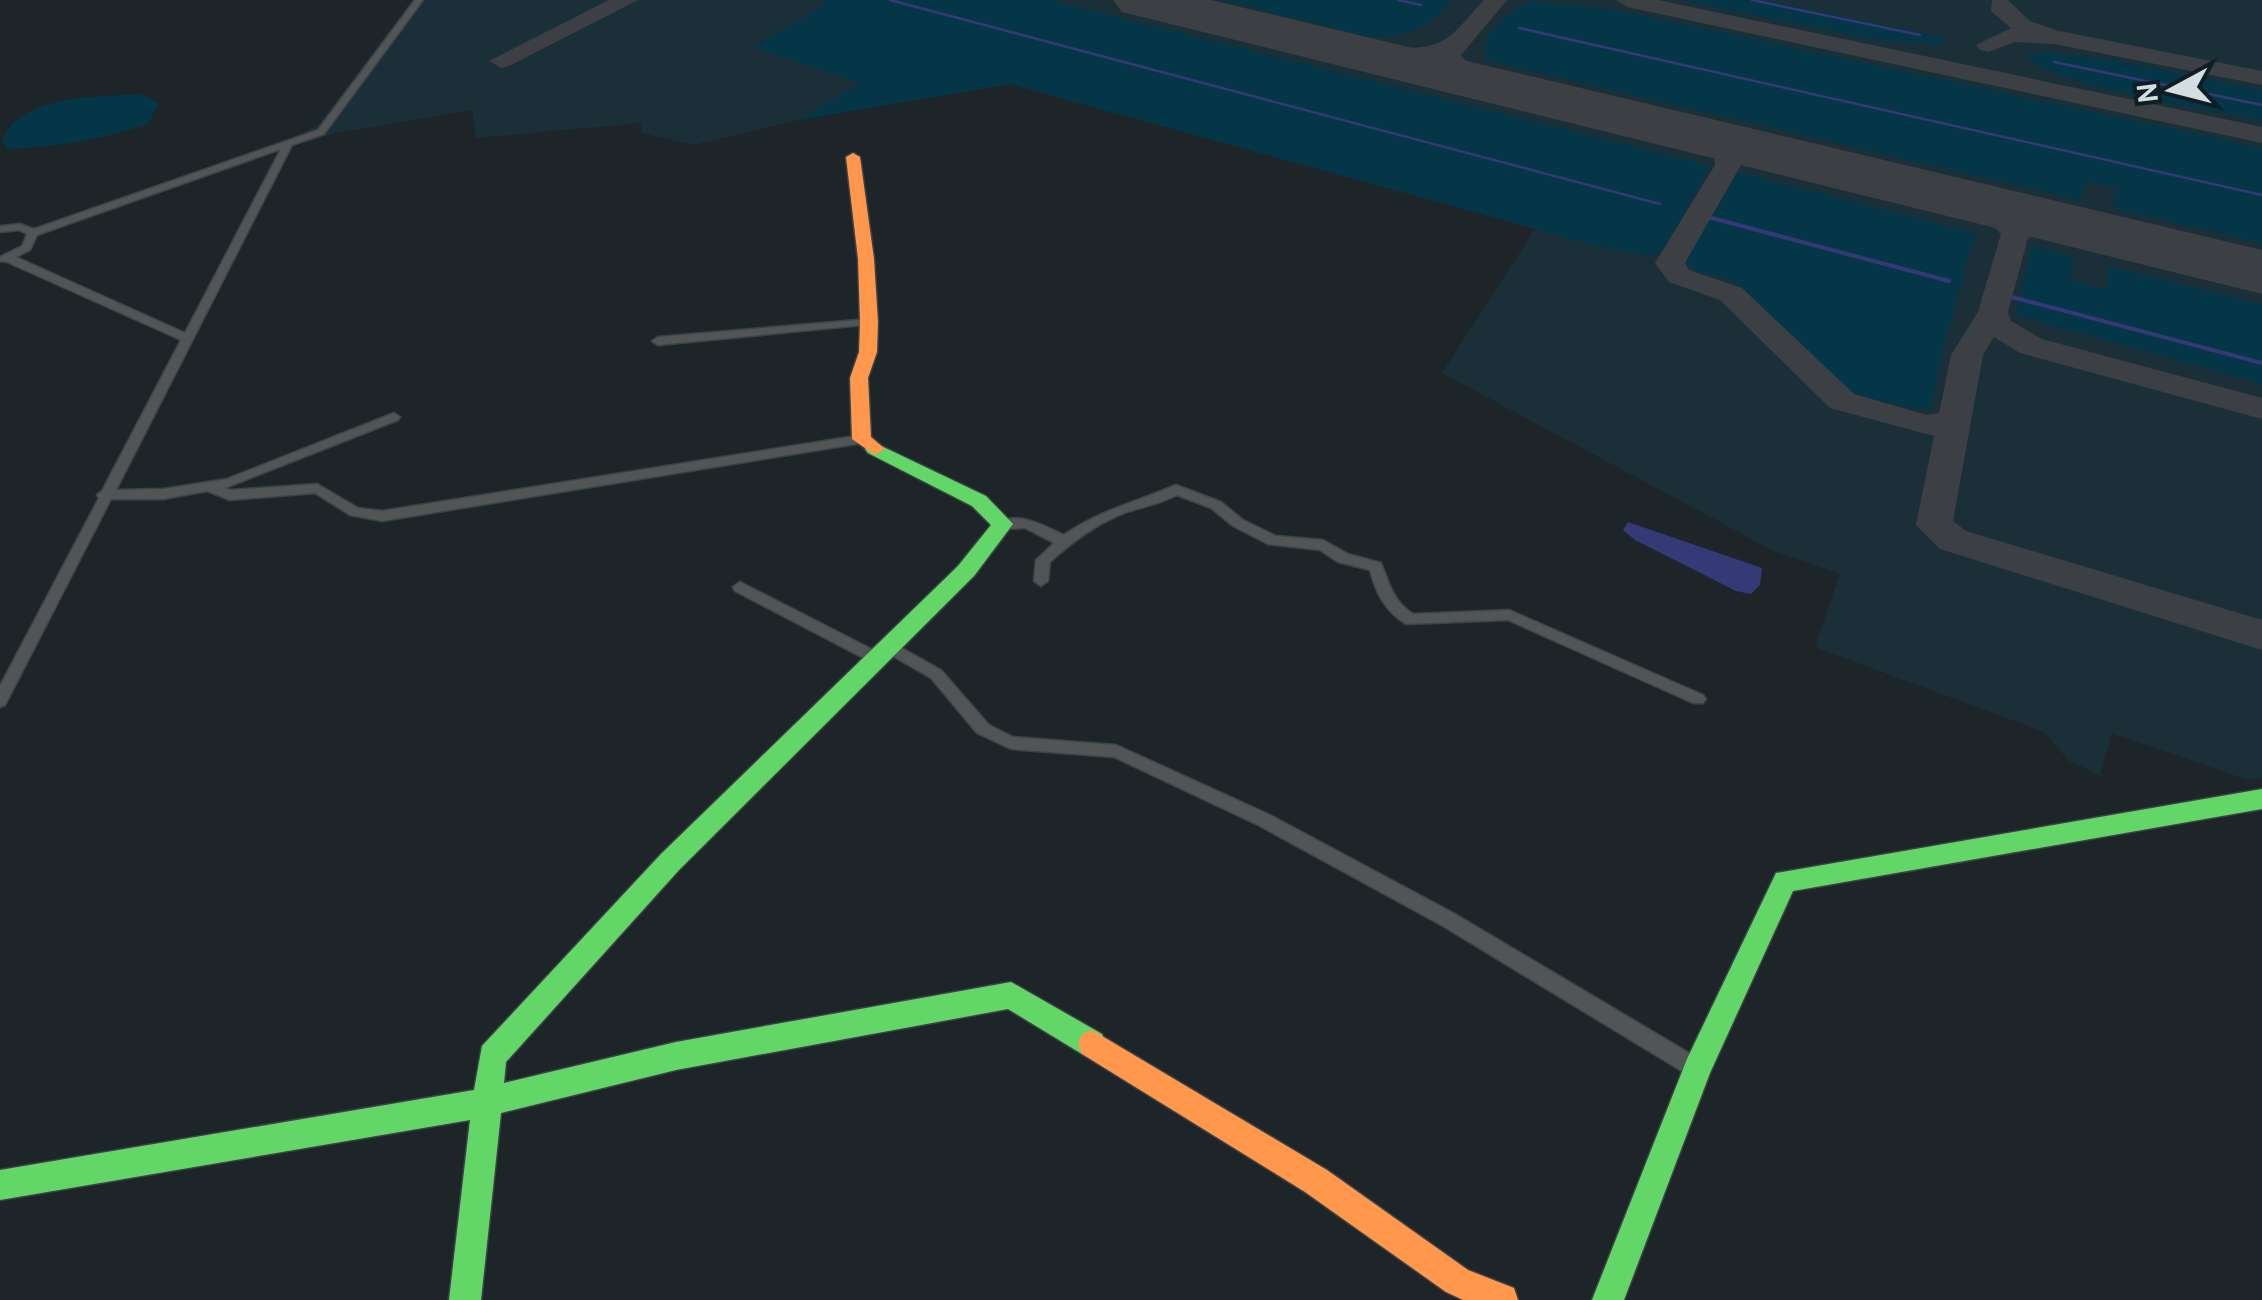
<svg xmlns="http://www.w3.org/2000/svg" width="2262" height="1300" font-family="Overpass,sans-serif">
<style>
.built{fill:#1b2f38}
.green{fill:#043647}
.water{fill:#353975}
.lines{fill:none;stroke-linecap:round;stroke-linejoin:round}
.stream-far1{stroke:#353975;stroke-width:2.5}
.stream{stroke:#353975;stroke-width:4}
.taxiway{fill:#3c4044;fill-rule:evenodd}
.runway{fill:#3c4044;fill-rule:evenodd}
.street-casing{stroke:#3c4246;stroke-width:3}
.fast-casing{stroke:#3c4246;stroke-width:3}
.slow-casing{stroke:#3c4246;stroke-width:3}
.street{fill:#525556;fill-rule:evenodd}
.fast{fill:#63d668;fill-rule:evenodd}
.slow{fill:#ff974d;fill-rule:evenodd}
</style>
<rect width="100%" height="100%" fill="#1e2529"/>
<!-- built -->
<path class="built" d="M 412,0 L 2262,0 L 2262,778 L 2248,780 L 2112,733 L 2100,775 L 2069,761 L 2044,732 L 1815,647 L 1840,574 L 1772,550 L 1442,373 L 1535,229 L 1010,84 L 799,120 L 693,145 L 642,133 L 641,123 L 476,138 L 472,110 L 331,134 L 305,143 L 296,136 L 319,124 Z"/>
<!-- green -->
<path class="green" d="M 817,0 L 1049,0 L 1711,166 L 1660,254 L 1646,256 L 1590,244 L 1010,84 L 799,120 L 861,83 L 753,47 L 827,4 Z
M 1222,0 L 1450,0 C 1434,27 1401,40 1370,37 Z
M 1682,0 L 1763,0 L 1946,38 L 1941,45 L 1865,38 Z
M 1531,1 L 1616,10 L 2262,148 L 2262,243 L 2113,208 L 2115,188 L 2086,181 L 2080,200 L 1485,60 C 1483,28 1506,14 1531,1 Z
M 2045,52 L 2114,60 L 2262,90 L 2262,120 C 2220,112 2046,85 2026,56 Z
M 140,94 L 159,103 L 148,124 C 101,140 56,147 7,149 L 2,141 C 20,94 97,97 140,94 Z
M 1737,172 L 1976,233 L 1943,347 L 1932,407 L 1915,410 L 1852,393 L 1791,332 L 1775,327 L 1731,280 L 1695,270 L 1686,261 Z
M 2032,246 L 2073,256 L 2071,281 L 2106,289 L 2109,266 L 2262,304 L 2262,384 L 2015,315 Z"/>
<!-- water -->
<path class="water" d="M 1628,522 L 1762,568 L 1760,585 L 1751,594 L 1736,591 L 1635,540 L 1623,530 Z"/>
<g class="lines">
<!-- stream-far1 -->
<path class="stream-far1" d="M 890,0 L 1660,204
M 1398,0 L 1421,5
M 1752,0 L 1920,35
M 1519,28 L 2262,195
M 2054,62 L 2262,105
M 1705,216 L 1717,219"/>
<!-- stream -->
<path class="stream" d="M 1708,217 L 1949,281
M 2012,297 L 2262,363"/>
<!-- taxiway -->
<path class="taxiway" d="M 609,0 L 638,0 L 509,66 L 501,68 L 489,61 Z
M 1484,0 L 1507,0 L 1461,55 C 1471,71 1492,71 1503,85 L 1500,90 C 1476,96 1451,76 1439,58 C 1417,66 1369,71 1351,54 C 1366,39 1415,57 1444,40 C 1458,32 1472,12 1484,0 Z
M 1616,0 L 1658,0 L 2262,127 L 2262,143 L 1627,7 Z
M 1992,0 L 2008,0 L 2030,21 L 2059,31 L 2262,71 L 2262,85 L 2054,44 L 2015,42 L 1988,52 L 1980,50 L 1976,45 L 2011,28 L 1991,11 Z
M 1695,127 L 1725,138 L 1737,149 C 1754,144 1781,143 1793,156 C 1781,170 1758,160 1741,165 L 1685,263 L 1689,270 L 1742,288 L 1854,394 L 1927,415 L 1939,413 L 1951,355 L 1978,312 L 2001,234 C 1986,216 1966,216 1954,201 L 1958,195 C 1981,190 2006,205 2020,221 L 2038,216 L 2080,220 L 2084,226 L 2080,232 L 2041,233 L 2028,238 L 2008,312 L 2011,321 L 2042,339 L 2262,398 L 2262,419 L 2020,353 L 1994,337 L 1983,355 L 1953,521 L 1966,531 L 2262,620 L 2262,650 L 1940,549 L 1916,525 L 1934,436 L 1830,408 L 1720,300 L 1669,282 L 1655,263 L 1715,165 L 1714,156 L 1682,135 Z"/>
<!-- runway -->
<path class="runway" d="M 1113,0 L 1211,0 L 2262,250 L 2262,294 L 1122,12 Z"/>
<!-- street casing -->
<g class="street-casing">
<path id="street" d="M 415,0 L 423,0 L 324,134 L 292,145 L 116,490 L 163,489 L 227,479 L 394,413 L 400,417 L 398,420 L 225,488 L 231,490 L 317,484 L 358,508 L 382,511 L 862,435 L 868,439 L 862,443 L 382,521 L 350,515 L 315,493 L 230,500 L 207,491 L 163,499 L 111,499 L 5,705 L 0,707 L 0,686 L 99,498 L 97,495 L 102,491 L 181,340 L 7,262 L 0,261 L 0,257 L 22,246 L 27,234 L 19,230 L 0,232 L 0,226 L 20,224 L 34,229 L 318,130 ZM 281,149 L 185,333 L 16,257 L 30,250 L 37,235 Z
M 869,319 L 873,320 L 873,324 L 658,345 L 652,341 L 658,337 Z
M 1176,485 L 1221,502 L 1243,520 L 1276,536 L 1323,540 L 1348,554 L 1381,563 C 1390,585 1393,601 1413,614 L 1509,610 L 1703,695 L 1706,699 L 1703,703 L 1693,703 L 1508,620 L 1406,624 C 1385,611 1376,593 1370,570 L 1338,562 L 1320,550 L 1268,544 L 1233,526 L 1211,508 L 1177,495 C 1160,504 1142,507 1124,513 C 1096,524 1072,542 1050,562 L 1048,581 L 1041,586 L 1034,581 L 1036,560 L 1054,543 L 1025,528 L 1003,529 L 996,524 C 1018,510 1042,525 1064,535 C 1098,511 1138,501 1176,485 Z
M 740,582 L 883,655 L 886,659 L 883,663 L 873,663 L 735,591 L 733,587 Z
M 889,641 L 941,670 L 989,725 L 1013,737 L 1116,745 L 1270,815 L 1455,914 L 1704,1062 L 1707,1069 L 1704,1076 L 1697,1078 L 1690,1076 L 1443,926 L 1258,825 L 1114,757 L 1011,749 L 977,733 L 931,678 L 884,651 L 882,647 Z"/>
</g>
<!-- fast casing -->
<g class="fast-casing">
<path id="fast" d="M 875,443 L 986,496 L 1013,524 L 974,576 L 679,870 L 506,1062 L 504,1083 L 676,1042 L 1011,982 L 1102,1034 L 1106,1044 L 1102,1054 L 1092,1058 L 1082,1054 L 1008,1009 L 676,1070 L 501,1113 L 481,1300 L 449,1300 L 470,1120 L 0,1200 L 0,1170 L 474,1090 L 482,1046 L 661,854 L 958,566 L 991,525 L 972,506 L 868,453 L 865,449 L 868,445 Z
M 2262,789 L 2262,809 L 1793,891 L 1710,1073 L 1624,1300 L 1592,1300 L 1687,1059 L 1776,873 Z"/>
</g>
<!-- slow casing -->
<g class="slow-casing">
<path id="slow" d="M 853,153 L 860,157 L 874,259 L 878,322 L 877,352 L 868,378 L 871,437 L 885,449 L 875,455 L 852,439 L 850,378 L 859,352 L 860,322 L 858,259 L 846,157 Z
M 1092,1030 L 1327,1170 L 1468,1270 L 1514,1288 L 1518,1300 L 1463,1300 L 1446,1292 L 1305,1192 L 1082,1054 L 1078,1044 L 1082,1034 Z"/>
</g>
<!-- street -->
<use href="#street" class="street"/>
<!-- fast -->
<use href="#fast" class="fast"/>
<!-- slow -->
<use href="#slow" class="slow"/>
</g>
<!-- north arrow -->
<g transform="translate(2172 90) rotate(263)" stroke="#0f1d24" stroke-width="8" paint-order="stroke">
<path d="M0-8L18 38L0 25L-18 38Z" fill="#d4dde1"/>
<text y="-15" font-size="28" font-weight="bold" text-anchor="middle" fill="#d4dde1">N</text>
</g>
</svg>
